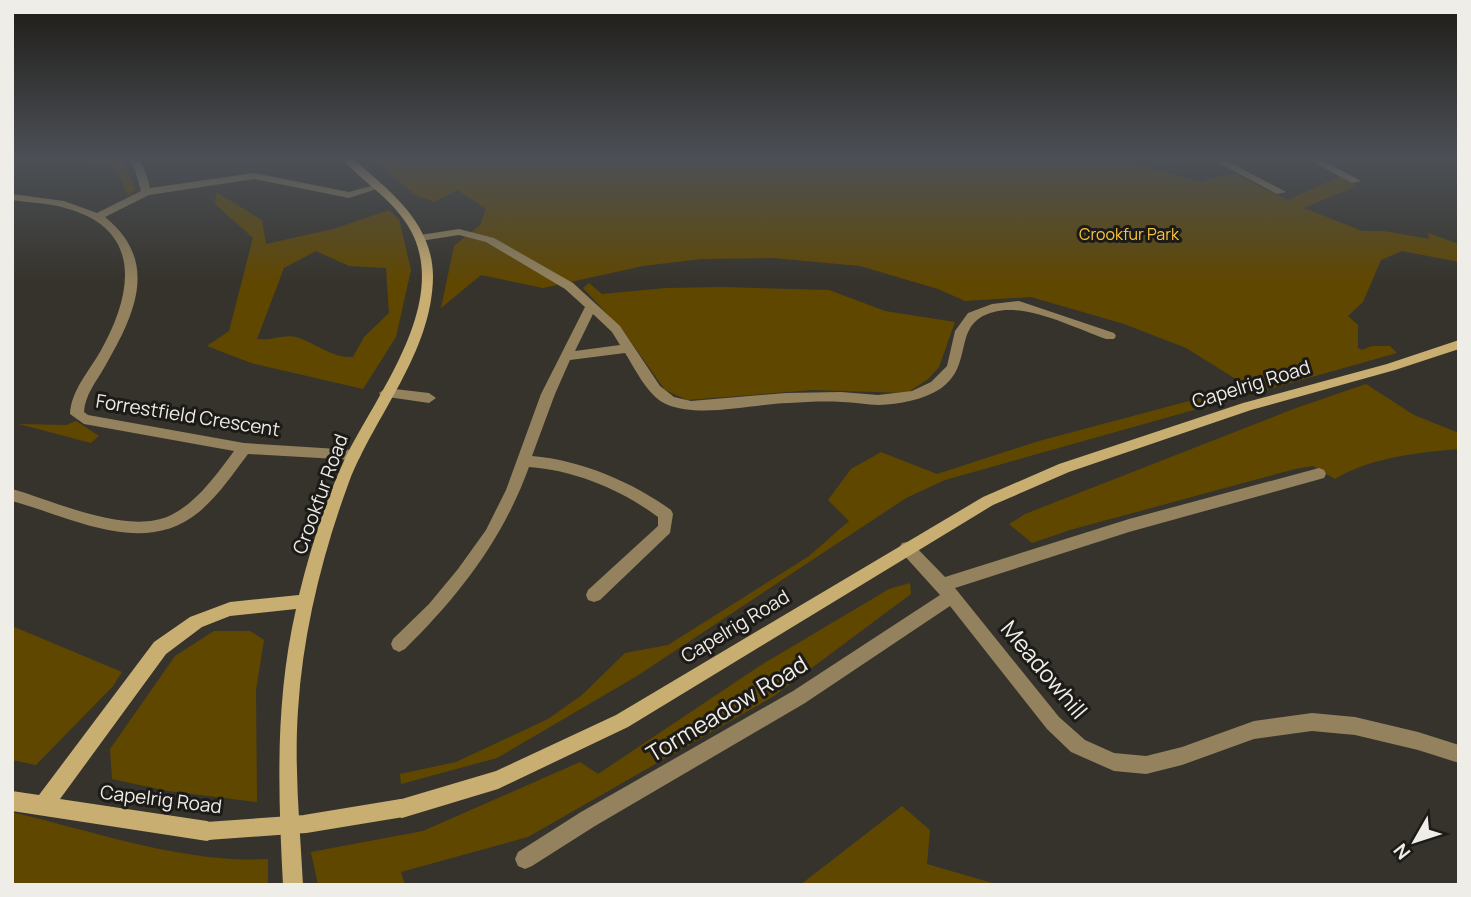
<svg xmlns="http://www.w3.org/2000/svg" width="1471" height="897" font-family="Manrope,sans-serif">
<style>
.green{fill:#604700;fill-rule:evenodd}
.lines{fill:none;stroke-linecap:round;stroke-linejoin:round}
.street{fill:#93825d;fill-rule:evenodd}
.secondary{fill:#c9ae72;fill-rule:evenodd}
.secondary-bridge{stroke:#c9ae72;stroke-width:18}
.labels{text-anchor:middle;stroke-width:6;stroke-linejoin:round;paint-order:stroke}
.far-park-label{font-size:16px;fill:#f9c53e;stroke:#1d1b18}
.street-label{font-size:19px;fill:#efede8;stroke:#1d1b18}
.near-street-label{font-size:23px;fill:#efede8;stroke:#1d1b18}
</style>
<rect width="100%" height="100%" fill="#36332c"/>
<!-- green -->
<path class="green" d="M 61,159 L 122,159 L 136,190 L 128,195 L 114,168 Z
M 373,159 L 1115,159 L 1200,182 L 1233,173 L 1288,200 L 1341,176 L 1356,186 L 1304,208 L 1362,231 L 1384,231 L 1429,239 L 1428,233 L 1459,244 L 1459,262 L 1402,251 L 1381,260 L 1363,302 L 1348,316 L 1358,325 L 1358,348 L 1362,350 L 1372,346 L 1390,346 L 1397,353 L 945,480 L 906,498 L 637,676 L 497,758 L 401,784 L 400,774 L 456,762 L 548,719 L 582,695 L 625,653 L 668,645 L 809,556 L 849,521 L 828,500 L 851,469 L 881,452 L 937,474 L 1039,441 L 1234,389 L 1239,381 L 1186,348 L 1124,324 L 1031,297 L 965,301 L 938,289 L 860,266 L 773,258 L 702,259 L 643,266 L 543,288 L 481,275 L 441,308 L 454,246 L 480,225 L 486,209 L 457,190 L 434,202 L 415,195 Z
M 216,192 L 262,220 L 266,244 L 333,229 L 389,210 L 399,219 L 411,270 L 396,337 L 363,389 L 251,363 L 207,346 L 229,331 L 253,238 L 215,204 ZM 316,251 L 349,266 L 386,268 L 389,313 L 364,337 L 353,357 C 331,358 316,343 296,337 C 285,334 270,341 257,339 L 284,268 Z
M 589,283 L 602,294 L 666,288 L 721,287 L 829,290 L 885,311 L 955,322 L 939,367 L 928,379 L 907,393 L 813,390 L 687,400 L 665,390 L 624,332 L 583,288 Z
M 1366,384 L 1414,415 L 1459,433 L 1459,449 C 1416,453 1372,457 1335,479 L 1313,466 L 1295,469 L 1070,530 L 1032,543 L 1009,524 L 1025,514 L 1296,408 Z
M 76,421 L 99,436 L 91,443 L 19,424 L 66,425 Z
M 910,583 L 911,594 L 774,696 L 528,837 L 401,872 L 405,885 L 318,885 L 311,852 L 423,831 L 580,762 L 598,774 L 758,667 L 889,589 Z
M 12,626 L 122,672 L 113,686 L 36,765 L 12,760 Z
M 214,631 L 250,631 L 264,640 L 256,690 L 257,802 L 168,791 L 112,779 L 110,749 L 175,656 Z
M 902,806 L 930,830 L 927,864 L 999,885 L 800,885 Z
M 12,812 C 92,831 186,864 268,859 L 268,885 L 12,885 Z"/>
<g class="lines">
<!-- street -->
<path class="street" d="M 128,159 L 138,159 L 145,170 L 150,188 L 254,173 L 349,192 L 378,184 L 383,187 L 349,198 L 254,179 L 149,195 L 105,217 C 161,262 134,316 104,368 C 96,382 85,395 84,412 L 88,415 L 244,443 L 354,450 L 359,451 L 361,455 L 359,459 L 354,460 L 248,454 C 233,474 218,496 199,512 C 144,558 71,517 12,501 L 12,489 C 55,501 126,535 169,516 C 197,503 216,475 234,451 L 84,424 L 70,414 C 71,391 89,371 100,352 C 133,294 144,229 65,208 C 48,203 30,203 12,200 L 12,194 L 64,201 L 97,213 L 141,191 L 135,170 Z
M 1211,159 L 1223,159 L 1286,192 L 1277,194 Z
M 1308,159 L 1320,159 L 1361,181 L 1352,183 Z
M 459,229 L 494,238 L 573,283 L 620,326 L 660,386 L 674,397 L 691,401 L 786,393 L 841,392 L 878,395 L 912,391 L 931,382 L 947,366 L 955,331 L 968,313 L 992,304 L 1019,301 L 1114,333 L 1116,336 L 1114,339 L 1106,339 C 1074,328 1027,303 994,312 C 950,323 976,365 940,389 C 923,400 899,404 879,405 C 867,405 854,402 842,402 C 824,401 806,402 789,403 C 752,404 702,418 668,405 C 648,397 636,370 625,353 L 570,360 L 555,394 L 532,456 C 581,460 632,482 671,510 L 673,514 L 670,533 L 600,600 L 594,602 L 588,600 L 586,595 L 588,590 L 658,526 L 658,517 C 622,490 574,470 529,467 C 503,539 459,596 405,649 L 399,652 L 393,649 L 391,644 L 393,639 L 429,604 L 458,569 L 486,530 L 506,490 L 541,394 L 585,307 L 565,289 L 486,242 L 459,235 L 420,241 L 415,238 L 420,235 ZM 593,314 L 612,332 L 620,345 L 575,351 Z
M 386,388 L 429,393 L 436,398 L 429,403 L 381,396 L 379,393 Z
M 1319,468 L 1324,470 L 1326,474 L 1324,478 L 1129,532 L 955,588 L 1059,717 L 1085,740 L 1114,753 L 1146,756 L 1182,747 L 1254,721 L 1312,713 L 1355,717 L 1418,732 L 1459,745 L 1459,763 L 1418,750 L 1355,735 L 1312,731 L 1254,739 L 1182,765 L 1146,774 L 1114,771 L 1071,752 L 1047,729 L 950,606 L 805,703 L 595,826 L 532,866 L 525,869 L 518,866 L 515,859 L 518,852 L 581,812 L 793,691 L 940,595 L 902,553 L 899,548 L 902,543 L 907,542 L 912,543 L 945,577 L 1129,519 Z"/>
<!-- secondary -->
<path class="secondary" d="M 342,159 L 353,159 C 390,191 433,223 433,277 C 432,353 375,415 349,482 C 322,555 303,632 298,710 C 294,768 300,827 303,885 L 283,885 C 278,791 275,701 296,609 L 230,616 L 202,627 L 166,654 L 60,799 L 207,821 L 214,824 L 217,831 L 214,838 L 207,841 L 12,811 L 12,791 L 39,795 L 154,642 L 190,617 L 230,602 L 299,595 C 310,550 324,505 343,463 C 373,399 446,311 414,237 C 399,203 366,185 342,159 Z
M 1459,340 L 1459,349 L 1395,370 L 1251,410 L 1069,472 L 993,505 L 628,727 L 498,789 L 402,818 L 395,815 L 392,808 L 395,801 L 496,771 L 616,715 L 983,497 L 1059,464 L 1243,403 L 1387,364 Z"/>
<!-- secondary-bridge -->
<path class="secondary-bridge" d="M 207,831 L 305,824 L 402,808"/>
</g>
<!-- sky -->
<linearGradient id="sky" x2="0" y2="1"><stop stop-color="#1e1c18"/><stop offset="0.56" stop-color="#4c5056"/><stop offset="1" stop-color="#4c5056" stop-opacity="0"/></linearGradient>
<rect width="1471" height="284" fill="url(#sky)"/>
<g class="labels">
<!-- far-park labels -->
<g class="far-park-label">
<text x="1129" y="240">Crookfur Park</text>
</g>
<!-- street labels -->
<g class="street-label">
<text transform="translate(1251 384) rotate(-17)" y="7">Capelrig Road</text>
<text transform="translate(188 415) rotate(9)" y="7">Forrestfield Crescent</text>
<text transform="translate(320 494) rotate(-70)" y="7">Crookfur Road</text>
<text transform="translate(735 626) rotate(-31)" y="7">Capelrig Road</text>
<text transform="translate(161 799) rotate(7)" y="7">Capelrig Road</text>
</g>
<!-- near-street labels -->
<g class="near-street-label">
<text transform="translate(1044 670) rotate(50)" y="8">Meadowhill</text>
<text transform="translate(727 709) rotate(-31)" y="8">Tormeadow Road</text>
</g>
</g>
<!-- border -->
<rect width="1471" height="897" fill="none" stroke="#efede8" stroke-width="28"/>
<!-- north arrow -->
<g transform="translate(1415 841) rotate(231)" stroke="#1d1b18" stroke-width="5" paint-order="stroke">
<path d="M0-5L12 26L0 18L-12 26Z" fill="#efede8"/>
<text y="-10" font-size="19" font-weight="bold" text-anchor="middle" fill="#efede8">N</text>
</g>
</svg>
